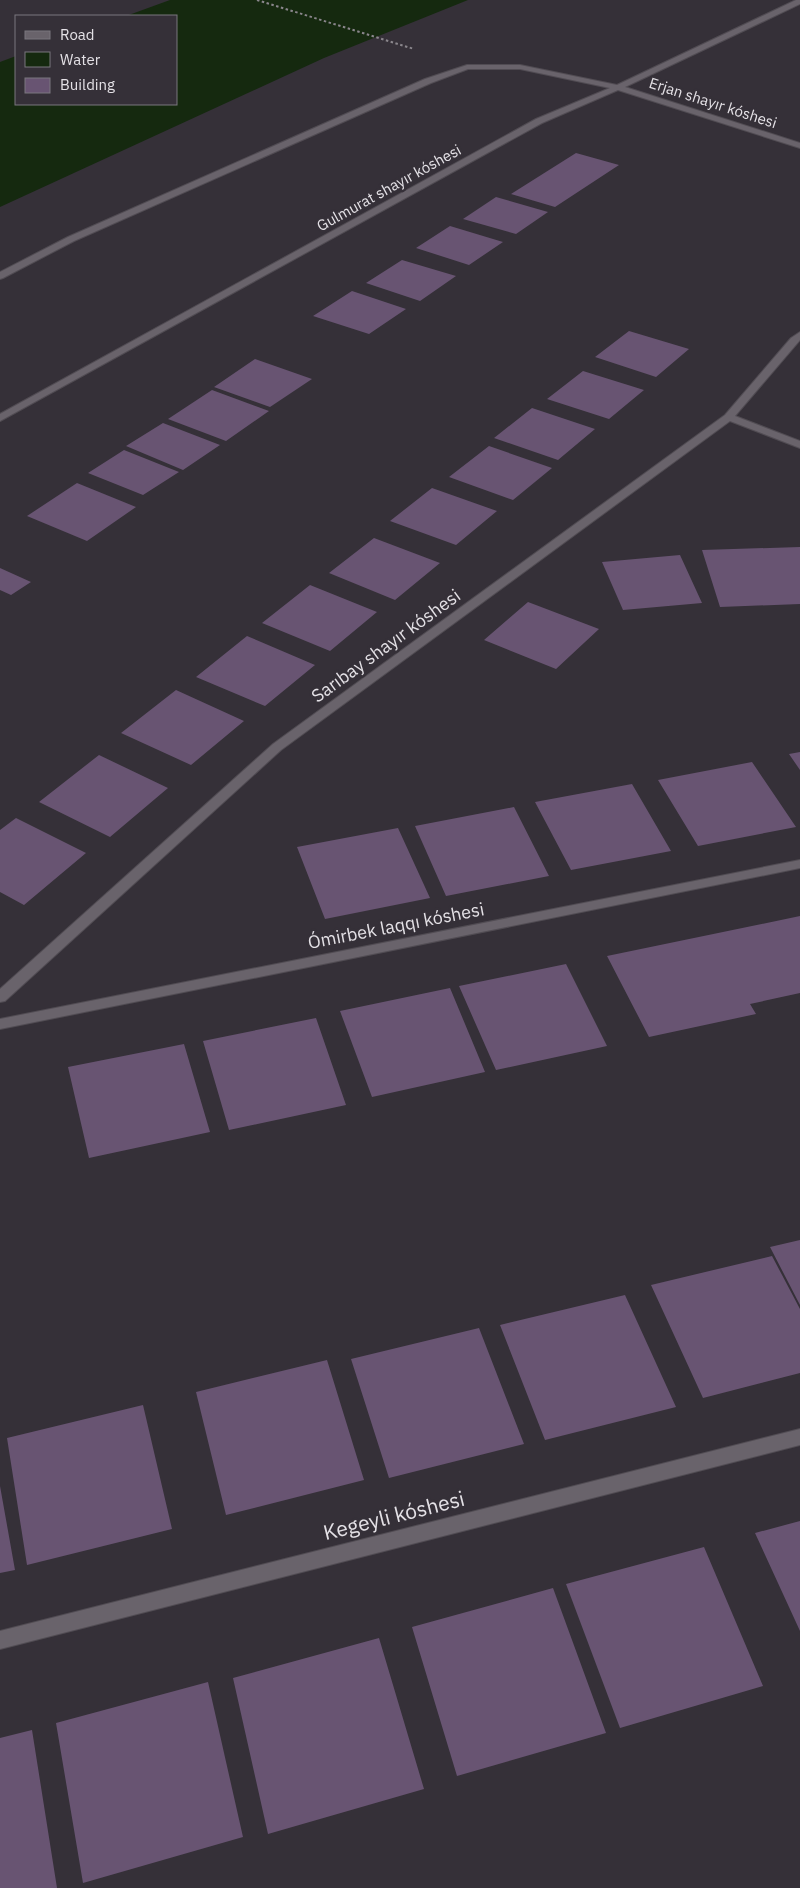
<svg xmlns="http://www.w3.org/2000/svg" width="800" height="1888" font-family="'IBM Plex Sans',sans-serif">
<style>
.water{fill:#15290f}
.building{fill:#685472}
.lines{fill:none;stroke-linecap:round;stroke-linejoin:round}
.minor-casing{stroke:#514c53;stroke-width:2}
.path{stroke:#8a868c;stroke-width:2;stroke-dasharray:2.5 2.5;stroke-linecap:butt}
.minor{fill:#69636b;fill-rule:evenodd}
.labels{text-anchor:middle;stroke-width:5;stroke-linejoin:round;paint-order:stroke}
.far-street-label{font-size:15px;fill:#e4e1e6;stroke:#353038}
.street-label{font-size:18px;fill:#e4e1e6;stroke:#353038}
.near-street-label{font-size:21px;fill:#e4e1e6;stroke:#353038}
</style>
<rect width="100%" height="100%" fill="#353038"/>
<!-- water -->
<path class="water" d="M 170,0 L 468,0 L 324,58 L 0,207 L 0,62 L 16,56 L 16,104 L 176,104 L 176,16 L 126,16 Z"/>
<!-- building -->
<path class="building" d="M 576,153 L 619,165 L 555,207 L 511,194 Z
M 496,197 L 548,212 L 516,234 L 463,219 Z
M 450,226 L 503,242 L 469,265 L 416,248 Z
M 402,260 L 456,276 L 420,301 L 366,283 Z
M 352,291 L 406,309 L 369,334 L 313,316 Z
M 629,331 L 689,349 L 656,377 L 595,357 Z
M 255,359 L 312,379 L 270,407 L 214,387 Z
M 583,371 L 644,390 L 609,419 L 547,399 Z
M 212,390 L 269,411 L 226,441 L 168,419 Z
M 532,408 L 595,429 L 558,460 L 494,438 Z
M 163,423 L 220,445 L 183,470 L 126,446 Z
M 489,446 L 552,468 L 513,500 L 449,477 Z
M 124,450 L 179,472 L 143,495 L 88,473 Z
M 77,483 L 136,507 L 87,541 L 27,516 Z
M 432,488 L 497,511 L 456,545 L 390,521 Z
M 374,538 L 440,563 L 395,600 L 329,573 Z
M 800,547 L 800,604 L 720,607 L 702,550 Z
M 680,555 L 702,603 L 623,610 L 602,562 Z
M 0,568 L 31,582 L 11,595 L 0,590 Z
M 310,585 L 377,612 L 330,651 L 262,623 Z
M 528,602 L 599,629 L 556,669 L 484,640 Z
M 247,636 L 315,665 L 265,706 L 196,677 Z
M 176,690 L 244,721 L 191,765 L 121,733 Z
M 800,752 L 800,770 L 789,754 Z
M 99,755 L 168,788 L 110,837 L 39,802 Z
M 752,762 L 796,827 L 698,846 L 658,780 Z
M 632,784 L 671,851 L 571,870 L 535,802 Z
M 514,807 L 549,876 L 446,896 L 415,826 Z
M 16,818 L 86,853 L 24,905 L 0,892 L 0,830 Z
M 398,828 L 430,898 L 325,919 L 297,847 Z
M 800,916 L 800,993 L 750,1004 L 756,1014 L 649,1037 L 607,956 Z
M 566,964 L 607,1046 L 496,1070 L 459,986 Z
M 450,988 L 485,1072 L 372,1097 L 340,1011 Z
M 316,1018 L 346,1105 L 229,1130 L 203,1041 Z
M 184,1044 L 210,1132 L 89,1158 L 68,1067 Z
M 800,1240 L 800,1305 L 770,1247 Z
M 772,1256 L 800,1309 L 800,1373 L 703,1398 L 651,1285 Z
M 625,1295 L 676,1407 L 545,1440 L 500,1325 Z
M 479,1328 L 524,1444 L 389,1478 L 351,1359 Z
M 327,1360 L 364,1480 L 226,1515 L 196,1392 Z
M 143,1405 L 172,1529 L 27,1565 L 7,1438 Z
M 0,1486 L 15,1570 L 0,1573 Z
M 800,1521 L 800,1631 L 755,1533 Z
M 704,1547 L 763,1686 L 620,1728 L 566,1584 Z
M 553,1588 L 606,1733 L 457,1776 L 412,1627 Z
M 379,1638 L 424,1789 L 268,1834 L 233,1678 Z
M 208,1682 L 243,1837 L 83,1883 L 56,1723 Z
M 32,1730 L 57,1888 L 0,1888 L 0,1738 Z"/>
<g class="lines">
<!-- minor casing -->
<g class="minor-casing">
<path id="minor" d="M 796,0 L 800,0 L 800,4 L 625,87 L 800,143 L 800,148 L 618,90 L 542,123 L 0,421 L 0,414 L 536,119 L 610,88 L 520,69 L 468,69 L 431,83 L 74,241 L 3,278 L 0,279 L 0,272 L 68,237 L 425,79 L 467,65 L 520,65 L 617,85 Z
M 800,332 L 800,340 L 735,416 L 800,441 L 800,448 L 730,421 L 281,750 L 5,1001 L 0,1002 L 0,989 L 273,744 L 725,415 L 791,338 Z
M 800,860 L 800,868 L 0,1029 L 0,1019 Z
M 800,1429 L 800,1445 L 0,1649 L 0,1631 Z"/>
</g>
<!-- path -->
<path class="path" d="M 257,0 L 414,49"/>
<!-- minor -->
<use href="#minor" class="minor"/>
</g>
<g class="labels">
<!-- far-street labels -->
<g class="far-street-label">
<text transform="translate(713 103) rotate(18)" y="5">Erjan shayır kóshesi</text>
<text transform="translate(389 188) rotate(-29)" y="5">Gulmurat shayır kóshesi</text>
</g>
<!-- street labels -->
<g class="street-label">
<text transform="translate(386 646) rotate(-36)" y="6">Sarıbay shayır kóshesi</text>
<text transform="translate(396 926) rotate(-11)" y="6">Ómirbek laqqı kóshesi</text>
</g>
<!-- near-street labels -->
<g class="near-street-label">
<text transform="translate(394 1516) rotate(-14)" y="7">Kegeyli kóshesi</text>
</g>
</g>
<!-- legend -->
<rect x="15" y="15" width="162" height="90" fill="#353038" stroke="#7b777e"/>
<rect x="25" y="31" width="25" height="8" fill="#69636b" stroke="#7b777e"/>
<text x="60" y="40" font-size="15" fill="#e4e1e6">Road</text>
<rect x="25" y="52" width="25" height="15" fill="#15290f" stroke="#7b777e"/>
<text x="60" y="65" font-size="15" fill="#e4e1e6">Water</text>
<rect x="25" y="78" width="25" height="15" fill="#685472" stroke="#7b777e"/>
<text x="60" y="90" font-size="15" fill="#e4e1e6">Building</text>
</svg>
